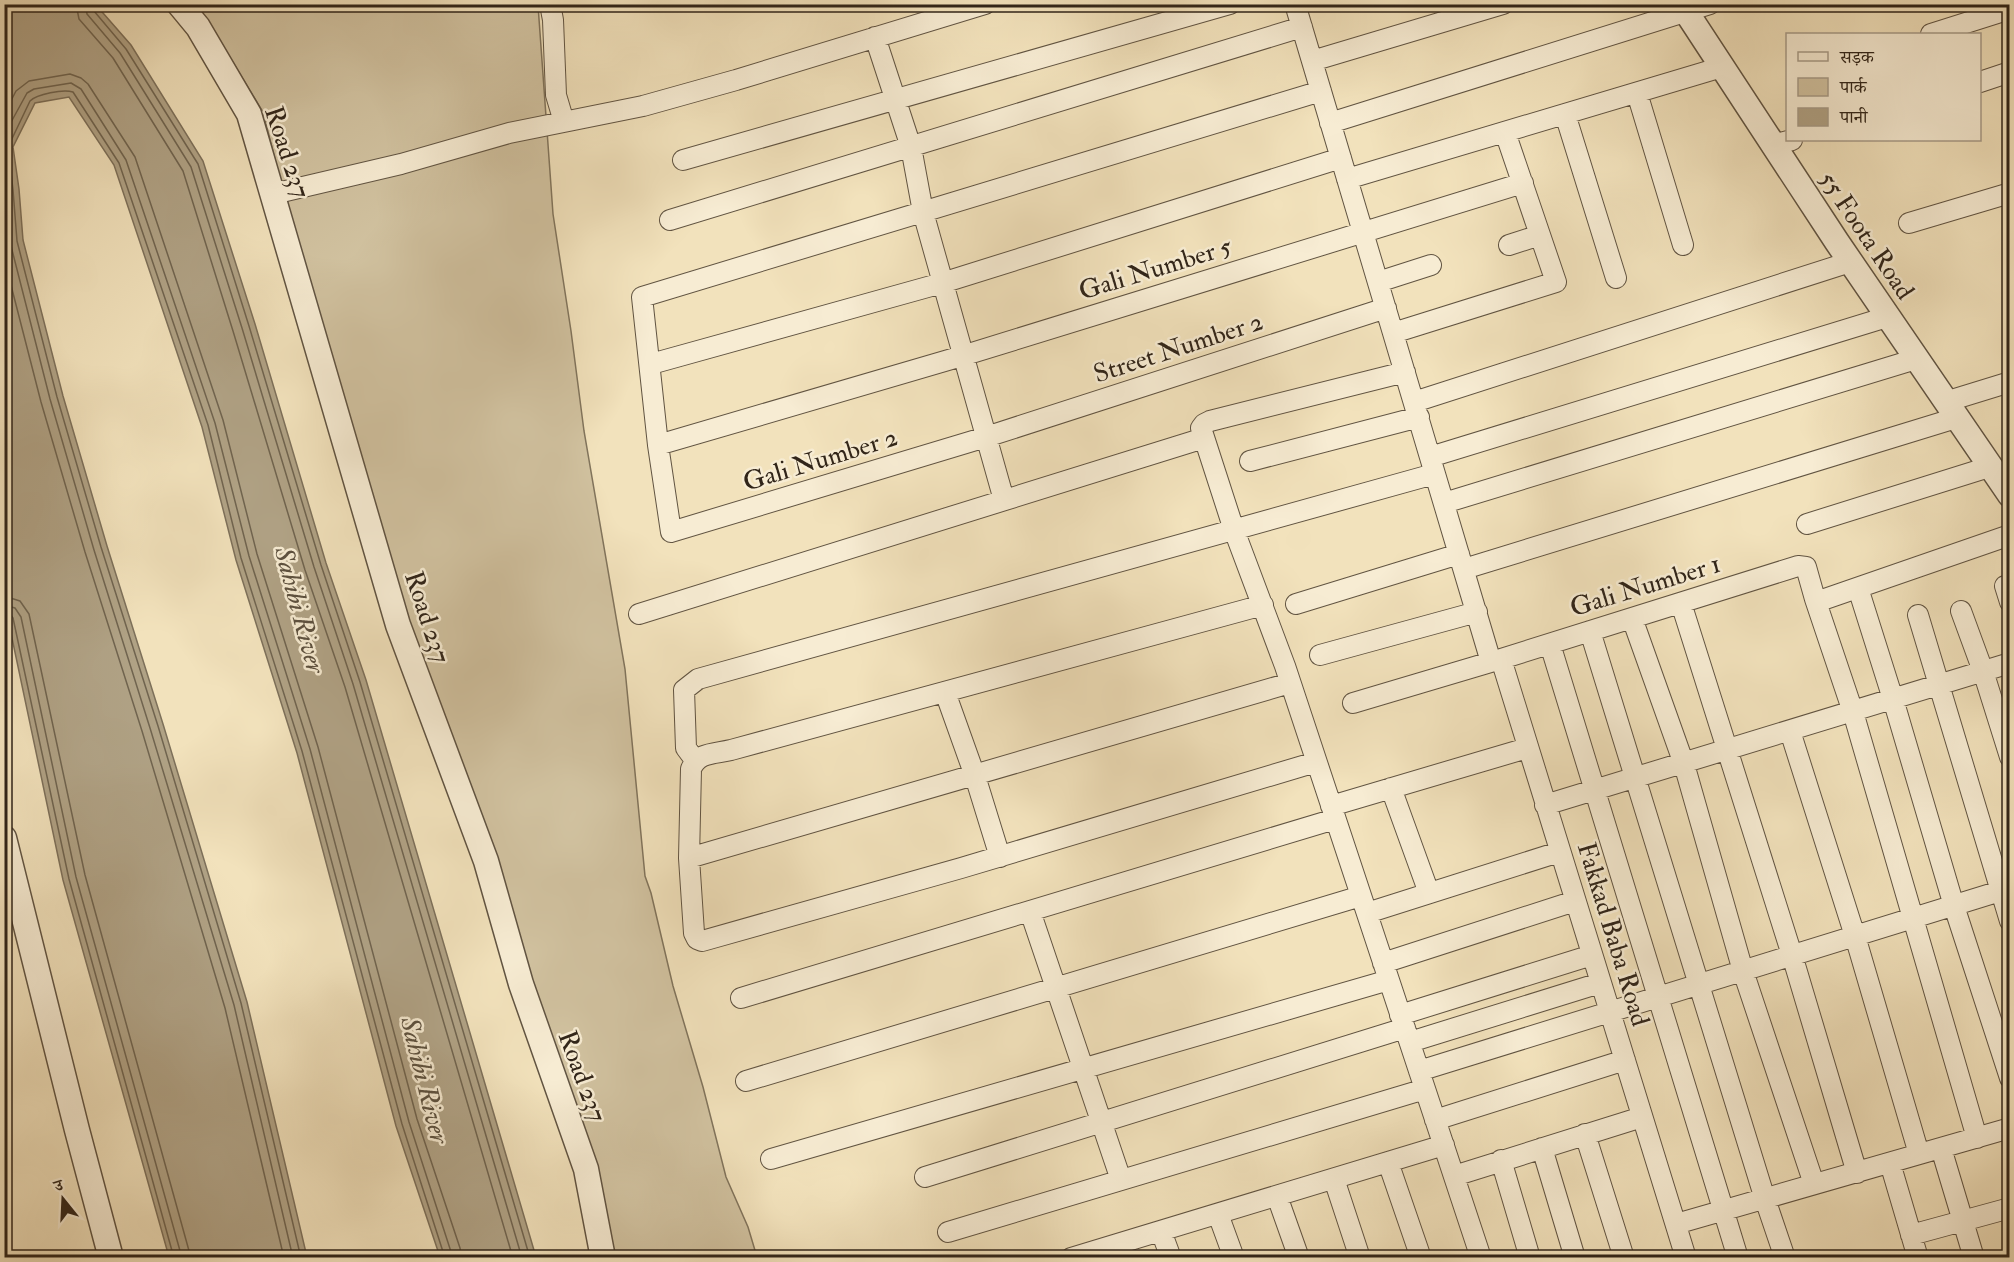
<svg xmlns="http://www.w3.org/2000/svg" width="2014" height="1262" font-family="'IM FELL Double Pica','Noto Serif Devanagari',serif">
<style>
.green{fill:#d1c2a0;stroke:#81745c;stroke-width:1.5}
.water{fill:#b0a285;stroke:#7d705a;stroke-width:1.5}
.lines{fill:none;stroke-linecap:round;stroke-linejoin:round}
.shore{stroke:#70644f;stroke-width:1.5}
.minor-casing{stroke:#615442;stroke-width:22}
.tertiary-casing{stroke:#615442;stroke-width:27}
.minor{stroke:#f7ecd3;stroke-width:20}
.tertiary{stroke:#f7ecd3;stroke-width:24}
.labels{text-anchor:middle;stroke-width:5;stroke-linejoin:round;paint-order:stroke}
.street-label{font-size:26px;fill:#312519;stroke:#f7ecd3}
.water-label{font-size:27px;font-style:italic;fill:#5d513f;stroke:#f7ecd3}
</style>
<rect width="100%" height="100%" fill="#f2e2bc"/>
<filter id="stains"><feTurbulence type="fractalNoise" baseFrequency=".00333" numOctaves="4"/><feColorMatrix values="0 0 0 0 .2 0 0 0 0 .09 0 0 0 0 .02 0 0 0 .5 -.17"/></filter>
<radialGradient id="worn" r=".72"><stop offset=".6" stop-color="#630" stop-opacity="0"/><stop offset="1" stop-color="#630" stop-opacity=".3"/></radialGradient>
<!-- green -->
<path class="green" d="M 191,5 L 538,5 L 553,214 L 571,331 L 584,431 L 625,669 L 645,876 L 651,893 L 673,986 L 703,1087 L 726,1177 L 748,1227 L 757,1257 L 607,1257 L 409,641 L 292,227 L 263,112 L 218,38 Z"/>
<!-- water -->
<path class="water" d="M 4,5 L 96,5 L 131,45 L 203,161 L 255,324 L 326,563 L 366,680 L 536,1257 L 440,1257 L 396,1126 L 297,753 L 236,560 L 202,427 L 114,165 L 69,97 L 35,103 L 13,147 L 19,189 L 23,240 L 63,396 L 107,546 L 163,724 L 247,1002 L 307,1257 L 169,1257 L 63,880 L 5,605 Z"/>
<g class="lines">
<!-- shore -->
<path class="shore" d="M 76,4 L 79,19 L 113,58 L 183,171 L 233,331 L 305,570 L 345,687 L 513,1258
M 85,4 L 87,14 L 120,53 L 191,167 L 242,328 L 314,567 L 353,684 L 522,1258
M 92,4 L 94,11 L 126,49 L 198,164 L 249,326 L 321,565 L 360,682 L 530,1258
M 4,114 L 16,91 L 29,81 L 70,74 L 81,78 L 88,84 L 135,157 L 223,420 L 257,554 L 318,747 L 417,1119 L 460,1248 L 462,1258
M 4,135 L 27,93 L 34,89 L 71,83 L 81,89 L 126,160 L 215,423 L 249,556 L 310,749 L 409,1122 L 453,1258
M 4,181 L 10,242 L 50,399 L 94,550 L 150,728 L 234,1005 L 293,1258
M 4,258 L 41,402 L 85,552 L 142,731 L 225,1008 L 284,1258
M 4,596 L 20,601 L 29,614 L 85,875 L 191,1258
M 4,605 L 15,608 L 21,617 L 76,877 L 182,1258
M 4,613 L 10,614 L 13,618 L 69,879 L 174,1258
M 301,1258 L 241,1003 L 158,726 L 101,547 L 57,397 L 17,241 L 13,190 L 8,147 L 30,101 C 37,94 63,89 73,92 L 119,163 L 208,425 L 241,558 L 302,751 L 402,1124 L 445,1258"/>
<!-- minor casing -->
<g class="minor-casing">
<path id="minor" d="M 550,4 L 553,20 L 556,95 L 564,122
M 1295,4 L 1491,662
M 1931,34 L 2010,9
M 875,37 L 911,147 L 923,212 L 1004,500
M 1312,61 L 1503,4
M 1980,82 L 2010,72
M 1321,91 L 642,297 L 658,445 L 671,532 L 986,437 L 1386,308
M 1637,93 L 1683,245
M 1565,114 L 1616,278
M 1330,123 L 1710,4
M 1773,145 L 1792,140
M 683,160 L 1230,4
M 1347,179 L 1722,67
M 273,194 L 401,164 L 509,133 L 643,106 L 736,80 L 985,4
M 670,220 L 1302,27
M 1909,223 L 2010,193
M 1509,245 L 1540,235
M 1378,282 L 1431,265
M 1393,333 L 1556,282 L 1505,132
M 651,364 L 942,283 L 1341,158
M 1405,372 L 1210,421 L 1204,424 L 1201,428 L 1234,530 L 1285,666 L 1481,1258
M 1414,402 L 1850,262
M 1945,402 L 2010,382
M 658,445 L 962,356 L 1523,183
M 1430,457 L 1887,317
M 1250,461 L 1419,417
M 1444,503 L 1916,359
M 1807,524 L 1989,467
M 1464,569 L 1956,418
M 2005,586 L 2010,602
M 1858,588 L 1893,699 L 1954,906 L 2010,1078
M 1815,599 L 1853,712 L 1977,1138
M 1681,603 L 1792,955 L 1857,1173
M 1296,604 L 1459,554
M 1263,605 L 731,750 C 714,754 698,752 691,769 L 689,858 L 1290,683
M 1961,611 L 1983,671 L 2010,757
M 639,614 L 1204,438
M 1918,615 L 2010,921
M 1632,618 L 1684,764 L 1743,971 L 1814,1184
M 1590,631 L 1765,1199 L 1785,1258
M 1550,644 L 1738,1258
M 1320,655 L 1477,612
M 1501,659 L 1686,1258
M 945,692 L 975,776 L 1000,857
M 1353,703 L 1501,659 L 1798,566 L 1806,567 L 1815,599 L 1825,599 L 2010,535
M 1790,731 L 1855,936 L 1919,1154
M 695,760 L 686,748 L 684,690 L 698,679 L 1434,474
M 1391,788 L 1429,893
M 1545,805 L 2010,663
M 1331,806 L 1527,748
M 689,858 L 694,933 L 697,939 L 702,941 L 961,868 L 1316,762
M 1030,911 L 1121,1180
M 1367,913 L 1559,852
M 1383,963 L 1575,901
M 741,998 L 1335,819
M 1400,1015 L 1592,955
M 1410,1042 L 1600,983
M 1419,1071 L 2010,888
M 746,1081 L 1361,896
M 1435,1120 L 1625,1060
M 1585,1134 L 1624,1258
M 1542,1148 L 1575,1258
M 1941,1148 L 1974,1258
M 771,1159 L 1389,980
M 1501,1160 L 1530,1258
M 1388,1162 L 1421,1258
M 1890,1163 L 1918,1258
M 1454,1176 L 1642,1117
M 925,1177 L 1405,1028
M 1334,1179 L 1360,1258
M 1277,1196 L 1299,1258
M 1218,1214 L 1234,1258
M 1676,1224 L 2010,1128
M 1161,1231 L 1171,1258
M 948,1232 L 1425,1089
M 1911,1235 L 2010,1208
M 1071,1258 L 1444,1145"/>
</g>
<!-- tertiary casing -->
<g class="tertiary-casing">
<path id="tertiary" d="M 179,4 L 198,27 L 249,114 L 398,625 L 486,861 L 521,984 L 586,1169 L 603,1258
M 1681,4 L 1837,242 L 2010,495
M 4,838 L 77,1130 L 111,1258"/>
</g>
<!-- minor -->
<use href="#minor" class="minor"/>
<!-- tertiary -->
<use href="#tertiary" class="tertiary"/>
</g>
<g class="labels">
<!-- street labels -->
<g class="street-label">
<text transform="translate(288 152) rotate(72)" y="9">Road 237</text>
<text transform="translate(1867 235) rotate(56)" y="9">55 Foota Road</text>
<text transform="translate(1155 268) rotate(-17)" y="9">Gali Number 5</text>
<text transform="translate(1178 347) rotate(-18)" y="9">Street Number 2</text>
<text transform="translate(820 459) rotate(-17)" y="9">Gali Number 2</text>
<text transform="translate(1645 585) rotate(-17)" y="9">Gali Number 1</text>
<text transform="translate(428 617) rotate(72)" y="9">Road 237</text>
<text transform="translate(1614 934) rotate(73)" y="9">Fakkad Baba Road</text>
<text transform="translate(583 1076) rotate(70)" y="9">Road 237</text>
</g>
<!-- water labels -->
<g class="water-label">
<text transform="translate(300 610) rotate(75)" y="9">Sahibi River</text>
<text transform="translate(425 1080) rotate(76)" y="9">Sahibi River</text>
</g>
</g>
<!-- margin -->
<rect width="2014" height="1262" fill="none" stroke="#f2e2bc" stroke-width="24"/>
<rect x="6" y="6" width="2002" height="1250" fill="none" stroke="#312519" stroke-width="3"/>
<rect x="12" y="12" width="1990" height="1238" fill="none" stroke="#312519" stroke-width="1.5"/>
<!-- legend -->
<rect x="1786" y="33" width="195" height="108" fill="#f7ecd3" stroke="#a89c89" stroke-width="1.5"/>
<rect x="1798" y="52" width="30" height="9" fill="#f7ecd3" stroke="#a89c89" stroke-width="1.5"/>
<text x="1840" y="63" font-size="18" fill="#312519">सड़क</text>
<rect x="1798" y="78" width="30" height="18" fill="#d1c2a0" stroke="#a89c89" stroke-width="1.5"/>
<text x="1840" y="93" font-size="18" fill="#312519">पार्क</text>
<rect x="1798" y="108" width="30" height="18" fill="#b0a285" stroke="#a89c89" stroke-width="1.5"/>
<text x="1840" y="123" font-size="18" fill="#312519">पानी</text>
<!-- north arrow -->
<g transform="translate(63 1199) rotate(342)" stroke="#f7ecd3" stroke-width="4.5" paint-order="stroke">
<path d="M0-4.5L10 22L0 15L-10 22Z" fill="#312519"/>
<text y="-9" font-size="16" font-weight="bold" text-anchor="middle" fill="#312519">उ</text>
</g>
<rect width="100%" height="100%" filter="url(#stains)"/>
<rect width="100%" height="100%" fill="url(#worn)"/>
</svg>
